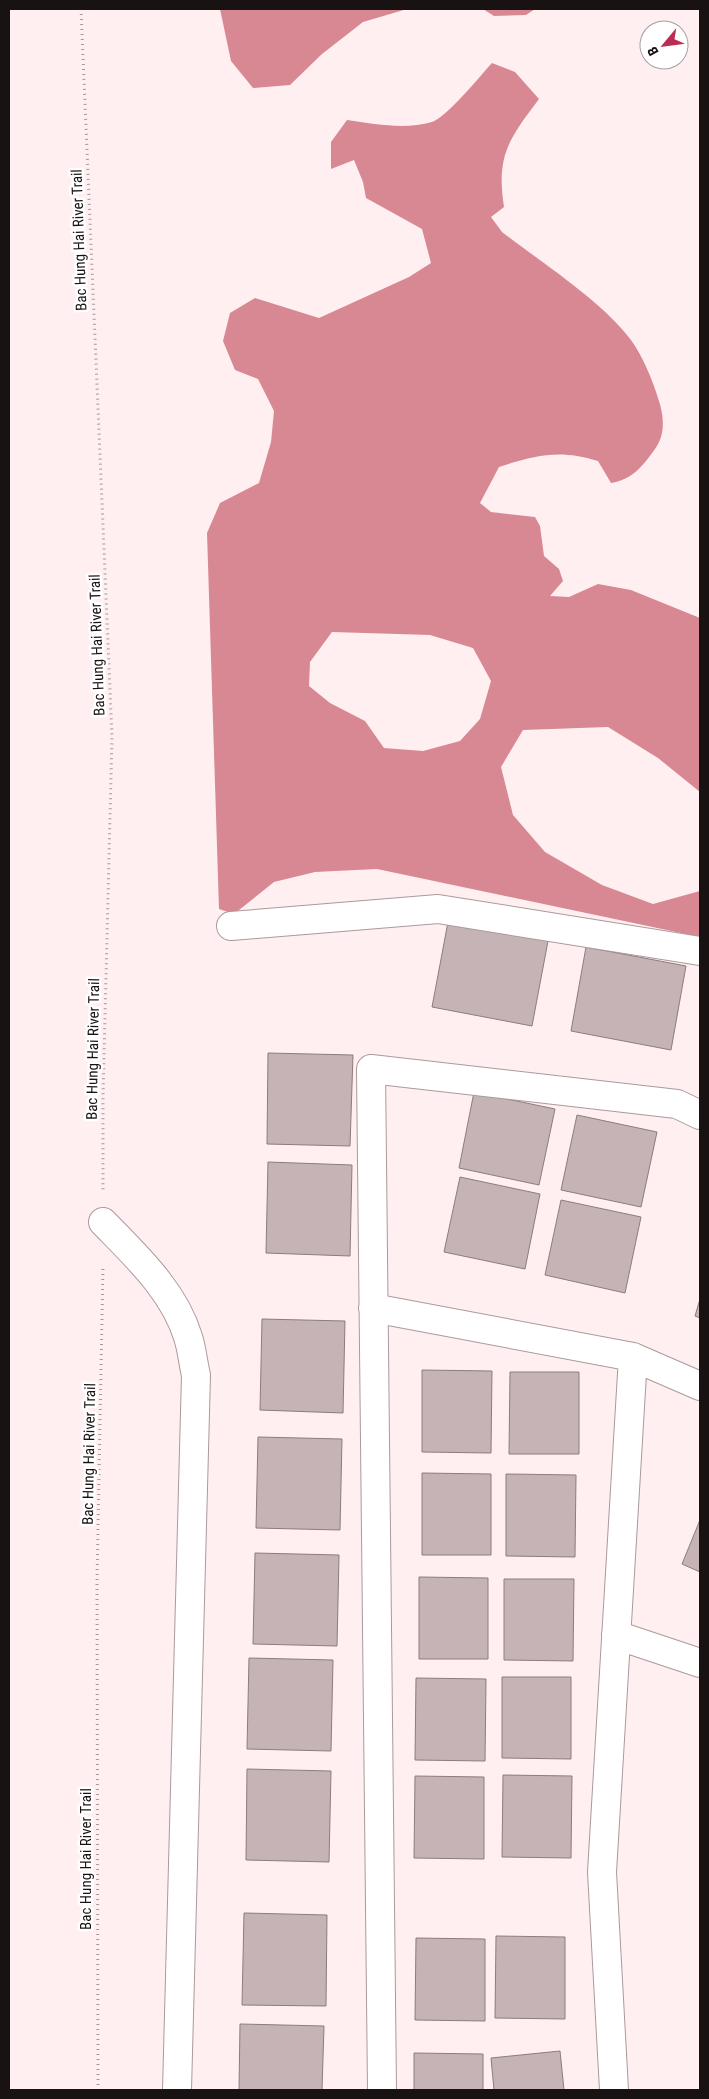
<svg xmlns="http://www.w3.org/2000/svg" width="709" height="2099" font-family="'Roboto Condensed',sans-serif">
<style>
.water{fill:#d88892;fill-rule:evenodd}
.building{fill:#c5b3b5;stroke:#8d7c7e}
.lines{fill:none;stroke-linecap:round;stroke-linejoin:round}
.street-casing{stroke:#ab9a9b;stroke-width:30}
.path{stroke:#a39798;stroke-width:3;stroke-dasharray:1 4;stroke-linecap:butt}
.street{stroke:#fff;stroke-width:28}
.labels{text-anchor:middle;stroke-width:5;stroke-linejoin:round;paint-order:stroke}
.street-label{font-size:15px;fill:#191213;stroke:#fff}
</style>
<rect width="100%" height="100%" fill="#ffeff1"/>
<!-- water -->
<path class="water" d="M 220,9 L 407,9 L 363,22 L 322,54 L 290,85 L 253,88 L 231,61 Z
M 483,9 L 535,9 L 526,15 L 494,16 Z
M 492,63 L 515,72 L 539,99 C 509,139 496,155 504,207 L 491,217 L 502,232 C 541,262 603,302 631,340 C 643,357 652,379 658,398 C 664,415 666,434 655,449 C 642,467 633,479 611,483 L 598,461 C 559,449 536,455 499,467 L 480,503 L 491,512 L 535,517 L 540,526 L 544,556 L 559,569 L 563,581 L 550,596 L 569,597 L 598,584 L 631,590 L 700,618 L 700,792 L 658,758 L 608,727 L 523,730 L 501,767 L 513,815 L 545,852 L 602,885 L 653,904 L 700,891 L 700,937 L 377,869 L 315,872 L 274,882 L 234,914 L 219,909 L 207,533 L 220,503 L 259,483 L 271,442 L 274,411 L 258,379 L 235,370 L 223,341 L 230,313 L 255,298 L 319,318 L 409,277 L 431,263 L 422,229 L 366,198 L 363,182 L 354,160 L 331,169 L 331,142 L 347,120 C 375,124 405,130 432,122 C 446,118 481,75 492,63 ZM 332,632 L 430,635 L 473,648 L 491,681 L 480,719 L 460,741 L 423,751 L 384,748 L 365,721 L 330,703 L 309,686 L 310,662 Z"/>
<!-- building -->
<path class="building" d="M 448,922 L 548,941 L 532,1026 L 432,1007 Z
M 586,947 L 686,966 L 671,1050 L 571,1031 Z
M 268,1053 L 353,1055 L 350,1146 L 267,1144 Z
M 474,1092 L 555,1109 L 539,1185 L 459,1168 Z
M 577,1115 L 657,1132 L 641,1207 L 561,1190 Z
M 268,1162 L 352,1165 L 350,1256 L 266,1253 Z
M 460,1177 L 540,1194 L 525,1269 L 444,1252 Z
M 561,1200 L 641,1217 L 625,1293 L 545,1275 Z
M 700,1299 L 700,1318 L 695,1316 Z
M 262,1319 L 345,1321 L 343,1413 L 260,1410 Z
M 422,1370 L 492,1371 L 491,1453 L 422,1452 Z
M 510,1372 L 579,1372 L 579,1454 L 509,1454 Z
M 258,1437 L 342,1439 L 340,1530 L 256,1528 Z
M 422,1473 L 491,1474 L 491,1555 L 422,1555 Z
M 506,1474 L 576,1475 L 575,1557 L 506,1556 Z
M 700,1520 L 700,1572 L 682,1564 Z
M 255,1553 L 339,1555 L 337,1646 L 253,1644 Z
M 419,1577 L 488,1578 L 488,1659 L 419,1659 Z
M 504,1579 L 574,1579 L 573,1661 L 504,1660 Z
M 249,1658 L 333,1660 L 331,1751 L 247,1749 Z
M 502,1677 L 571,1677 L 571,1759 L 502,1758 Z
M 416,1678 L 486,1679 L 485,1761 L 415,1760 Z
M 247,1769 L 331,1771 L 329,1862 L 246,1860 Z
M 503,1775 L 572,1776 L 571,1858 L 502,1857 Z
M 415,1776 L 484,1777 L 484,1859 L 414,1858 Z
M 244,1913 L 327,1915 L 326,2006 L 242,2005 Z
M 496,1936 L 565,1937 L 565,2019 L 495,2018 Z
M 416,1938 L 485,1939 L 485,2021 L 415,2020 Z
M 240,2024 L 324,2026 L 322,2090 L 239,2090 Z
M 560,2051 L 564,2090 L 494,2090 L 491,2058 Z
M 414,2053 L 483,2054 L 483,2090 L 414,2090 Z"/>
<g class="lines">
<!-- street casing -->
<g class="street-casing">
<path id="street" d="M 231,926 L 438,909 L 700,951
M 103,1222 C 136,1256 174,1291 188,1337 C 192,1349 193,1363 196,1375 L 177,2090
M 373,1308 L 633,1357 L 700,1386
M 616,1635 L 700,1663
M 382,2090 L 371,1069 L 677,1104 L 700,1115
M 614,2090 L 602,1872 L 633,1357"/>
</g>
<!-- path -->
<path class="path" d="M 81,9 L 112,737 L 103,1097 L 103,1192
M 98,2090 L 97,1581 L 103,1266"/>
<!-- street -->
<use href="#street" class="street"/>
</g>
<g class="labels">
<!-- street labels -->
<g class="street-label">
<text transform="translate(79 240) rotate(-92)" y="5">Bac Hung Hai River Trail</text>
<text transform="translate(97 645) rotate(-92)" y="5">Bac Hung Hai River Trail</text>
<text transform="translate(93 1049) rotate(-89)" y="5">Bac Hung Hai River Trail</text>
<text transform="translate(89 1454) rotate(-89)" y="5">Bac Hung Hai River Trail</text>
<text transform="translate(86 1859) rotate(-90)" y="5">Bac Hung Hai River Trail</text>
</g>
</g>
<!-- border -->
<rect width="709" height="2099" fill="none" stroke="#191213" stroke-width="20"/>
<!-- north arrow -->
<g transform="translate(664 45) rotate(241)"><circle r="24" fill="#ffffff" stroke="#a3a0a1"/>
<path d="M0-4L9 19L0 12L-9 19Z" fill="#bc2b50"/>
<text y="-8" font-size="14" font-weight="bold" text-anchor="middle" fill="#191213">B</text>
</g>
</svg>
